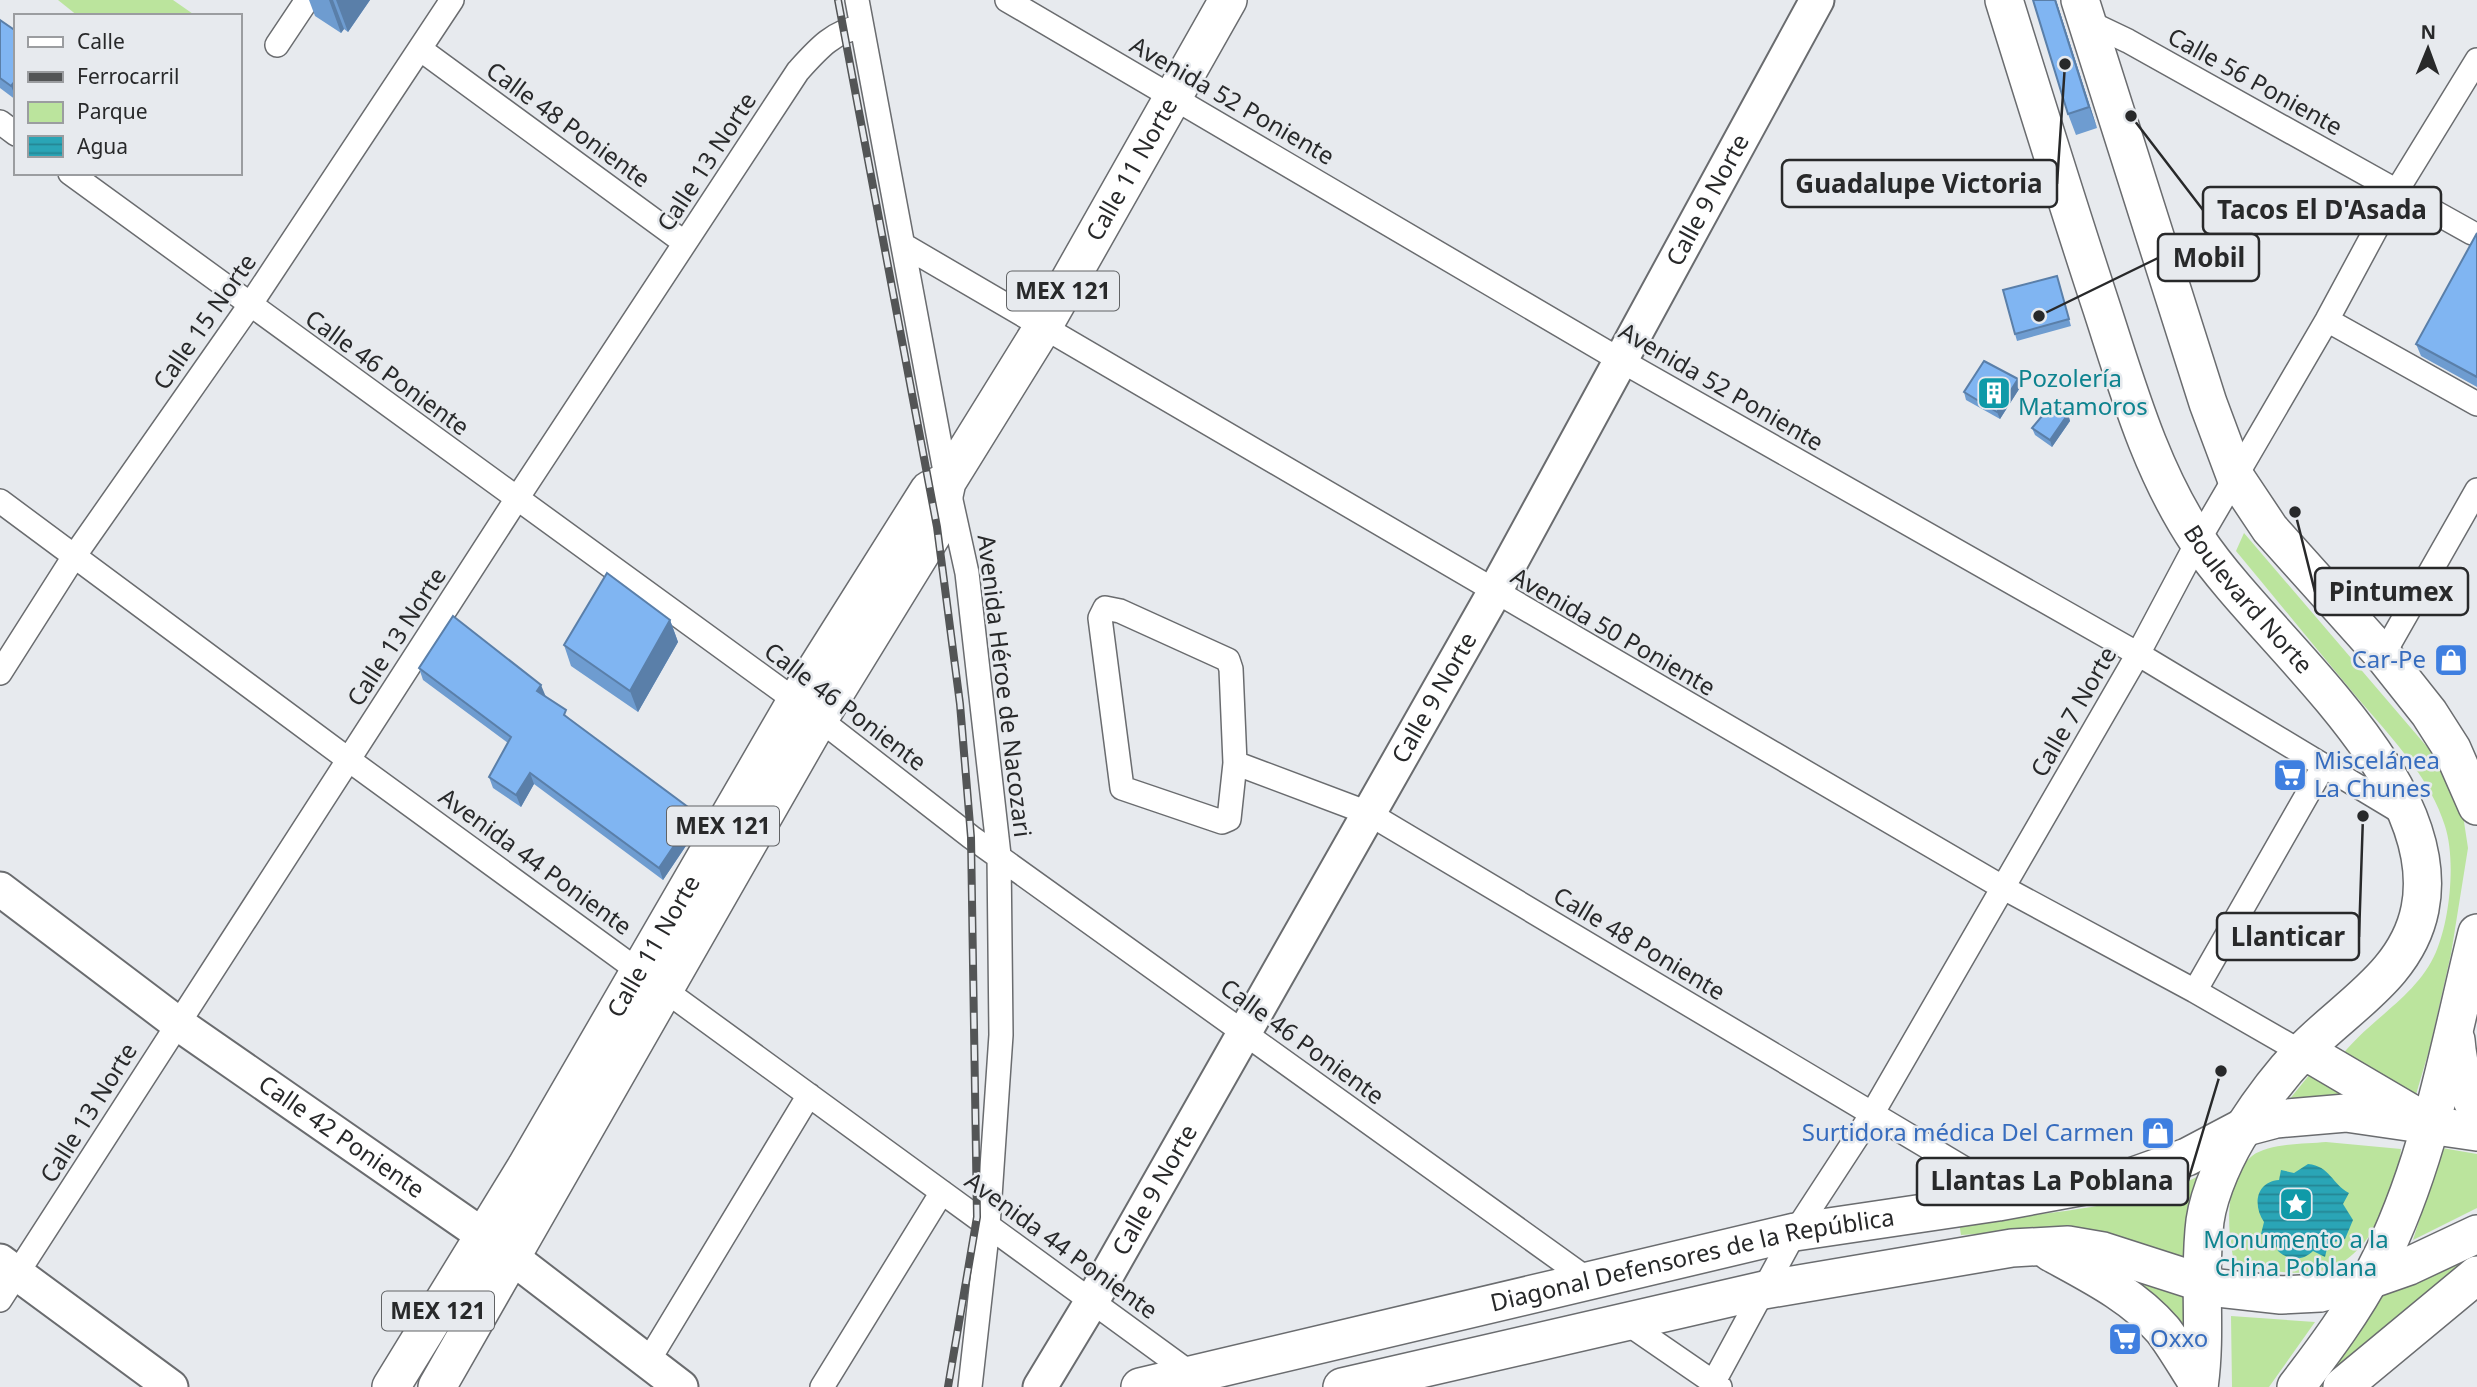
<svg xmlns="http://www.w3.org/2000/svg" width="2477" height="1387" font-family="'Noto Sans',sans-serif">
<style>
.green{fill:#bbe49d}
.water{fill:url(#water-rules)}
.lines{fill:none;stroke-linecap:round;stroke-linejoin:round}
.street-casing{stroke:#6a6c6f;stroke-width:26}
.secondary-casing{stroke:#6a6c6f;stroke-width:37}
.primary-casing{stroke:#6a6c6f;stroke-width:40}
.street{stroke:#fff;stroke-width:23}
.secondary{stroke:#fff;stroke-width:33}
.primary{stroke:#fff;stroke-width:37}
.rail-casing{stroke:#535556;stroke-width:8}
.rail{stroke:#e7eaee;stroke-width:5;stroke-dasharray:16;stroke-linecap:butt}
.wall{fill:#6e9cd0}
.shaded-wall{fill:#5a7fa9}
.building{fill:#80b5f2;stroke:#5a7fa9;stroke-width:2}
.labels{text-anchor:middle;stroke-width:5;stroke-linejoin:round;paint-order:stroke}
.shield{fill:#e7eaee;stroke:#616365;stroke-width:2}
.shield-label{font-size:23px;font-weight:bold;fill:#28292a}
.street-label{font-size:24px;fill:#28292a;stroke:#e7eaee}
.culture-label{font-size:24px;fill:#0d838f;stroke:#e7eaee;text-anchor:start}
.shop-label{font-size:24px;fill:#366cbe;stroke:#e7eaee;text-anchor:end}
.leader{fill:none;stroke:#28292a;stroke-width:2.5}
.callout-dot{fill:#28292a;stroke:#e7eaee;stroke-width:2.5}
.callout{fill:#e7eaee;stroke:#28292a;stroke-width:2.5}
.callout-label{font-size:26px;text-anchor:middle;font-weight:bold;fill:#28292a}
</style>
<defs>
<pattern id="water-rules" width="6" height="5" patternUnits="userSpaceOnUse" patternTransform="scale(1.75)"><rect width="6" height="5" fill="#2aa5b6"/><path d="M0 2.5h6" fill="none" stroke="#248694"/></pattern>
</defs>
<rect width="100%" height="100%" fill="#e7eaee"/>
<!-- green -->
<path class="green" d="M 58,0 L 173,0 L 196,16 L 78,16 Z
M 2244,533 L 2446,769 L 2461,802 L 2468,848 L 2451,954 L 2430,1047 L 2412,1108 L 2337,1062 C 2365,1021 2416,999 2436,952 C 2450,919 2456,860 2445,826 C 2429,775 2388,734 2355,695 C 2315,647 2276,599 2236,551 Z
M 2315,1068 L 2377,1108 L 2279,1112 Z
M 2326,1142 L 2401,1149 C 2396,1195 2368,1266 2315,1272 C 2288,1275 2261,1269 2235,1265 C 2227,1234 2223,1179 2252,1156 C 2269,1143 2306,1144 2326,1142 Z
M 2442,1148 L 2477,1154 L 2477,1208 L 2413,1240 Z
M 2200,1175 L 2188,1261 L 2057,1229 L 1961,1235 L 1959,1222 C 2018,1218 2151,1205 2200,1175 Z
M 2477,1249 L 2477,1273 L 2335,1387 L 2308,1387 L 2377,1296 Z
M 2086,1264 L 2196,1295 L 2196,1341 Z
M 2231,1316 L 2315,1322 L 2269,1387 L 2232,1387 Z"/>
<!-- water -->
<path class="water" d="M 2308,1164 C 2330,1166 2332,1184 2349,1193 L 2343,1204 L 2353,1220 L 2345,1239 L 2328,1244 L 2325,1257 L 2313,1251 C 2303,1261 2289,1261 2278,1251 L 2273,1238 L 2261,1234 L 2264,1222 C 2253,1206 2255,1182 2279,1180 L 2281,1170 L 2294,1173 Z"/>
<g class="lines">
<!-- street casing -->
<g class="street-casing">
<path id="street" d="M 857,0 L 947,482 L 967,573 L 999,855 L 1001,1035 L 988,1226 L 970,1387
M 1007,0 L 1620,360 L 2138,654 L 2404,814
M 2086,21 L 2128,41 L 2472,233
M 277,45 L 307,0
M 420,49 L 685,243
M 0,122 L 16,134
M 70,173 L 796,701 L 971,837 L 1590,1281
M 905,246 L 2002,887 L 2195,991 L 2301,1052
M 2327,320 L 2477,404
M 0,501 L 349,760 L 1197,1378
M 1105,608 L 1120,611 L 1228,660 L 1231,669 L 1235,763 L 1229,819 L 1222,822 L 1122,788 L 1100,618 Z
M 2383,655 L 2477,490
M 0,673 L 75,555 L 250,305 L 452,0
M 1235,763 L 1368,813 L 1975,1175 L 1998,1202
M 2195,991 L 2323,767
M 0,1300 L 516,500 L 798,71 C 817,50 833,31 861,27
M 1627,1323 L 1720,1387
M 647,1363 L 809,1095
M 822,1387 L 942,1192
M 1711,1387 L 1795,1232 L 1872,1114 L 2138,654 L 2198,541 L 2327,320 L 2396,192 L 2477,60"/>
</g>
<!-- secondary casing -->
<g class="secondary-casing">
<g id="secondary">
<path id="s1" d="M 0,889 L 177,1023 L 484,1236 L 681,1387"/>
<path d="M 0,1261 L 171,1387"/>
<path id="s2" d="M 1040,1387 L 1092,1301 L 1494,593 L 1817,0"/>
</g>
</g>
<!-- primary casing -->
<g class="primary-casing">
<g id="primary">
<path id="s3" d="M 2004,0 C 2036,103 2068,206 2102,309 C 2128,389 2151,471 2198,541 C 2265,641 2446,778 2420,909 C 2407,975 2345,1007 2302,1052 C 2281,1074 2260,1102 2244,1127 C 2227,1152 2209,1192 2205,1221 C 2198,1276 2207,1332 2199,1387"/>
<path d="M 2080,0 L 2208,403 L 2236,478 L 2270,529 L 2383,655 L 2429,713 L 2452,749 L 2477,806"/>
<path d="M 2456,1040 C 2458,1065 2463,1087 2477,1109"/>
<path d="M 2301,1052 L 2317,1058 L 2414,1115"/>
<path d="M 2050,1252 C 2090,1274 2133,1295 2163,1330 C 2176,1347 2187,1367 2199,1385"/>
<path id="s4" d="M 391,1387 L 526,1167 L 796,701 L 929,490 L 946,482"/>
<path id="s5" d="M 437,1387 L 819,719 L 937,527 L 947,482 L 1043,327 L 1228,0"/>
<path id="s6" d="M 1140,1387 L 1795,1232 L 1998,1202 L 2128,1178 L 2187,1157 L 2242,1128 L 2276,1119 L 2346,1113 L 2477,1132"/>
<path d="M 1342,1387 L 1764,1290 L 2012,1248 L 2068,1245 L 2103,1251 L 2218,1288 L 2281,1295 L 2320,1293 L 2369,1280 L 2409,1266 L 2477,1234"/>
<path d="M 2296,1387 C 2325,1349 2354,1310 2376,1268 C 2430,1164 2449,1045 2477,933"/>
<path d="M 2342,1387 L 2477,1275"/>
</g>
</g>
<!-- street -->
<use href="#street" class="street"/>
<!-- secondary -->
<use href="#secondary" class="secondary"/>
<!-- primary -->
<use href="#primary" class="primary"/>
<!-- rail casing -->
<g class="rail-casing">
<path id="rail" d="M 838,0 L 937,527 L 960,704 L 971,837 L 977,1217 L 948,1387"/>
</g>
<!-- rail -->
<use href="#rail" class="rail"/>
</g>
<!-- wall -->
<path class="wall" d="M 309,0 L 370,0 L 348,32 L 344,29 L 341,33 L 315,16 Z
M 2056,0 L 2097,128 L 2076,135 L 2068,114 Z
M 0,20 L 16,31 L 16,100 L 0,88 Z
M 2477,233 L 2477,387 L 2421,356 L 2416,344 Z
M 2057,276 L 2071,326 L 2017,341 L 2015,334 Z
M 2018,379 L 2021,386 L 2000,419 L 1966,400 L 1964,392 Z
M 2068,414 L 2070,421 L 2052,447 L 2035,435 L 2032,428 Z
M 670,620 L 678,642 L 638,712 L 571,666 L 564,645 Z
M 419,668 L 546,697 L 570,719 L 700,825 L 663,880 L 534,784 L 521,807 L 493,788 L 489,777 L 508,743 L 423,680 Z"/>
<!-- shaded-wall -->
<path class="shaded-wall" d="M 329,0 L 333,0 L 344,29 L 341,33 Z
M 336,0 L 370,0 L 348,32 Z
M 2055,0 L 2056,0 L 2097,128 L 2089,107 Z
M 16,80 L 16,98 L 11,86 Z
M 2018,379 L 2021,386 L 2000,419 L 1997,412 Z
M 2068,414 L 2070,421 L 2052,447 L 2050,440 Z
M 670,620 L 678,642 L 638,712 L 630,691 Z
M 541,685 L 546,697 L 537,691 Z
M 530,773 L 534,784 L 521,807 L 516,795 Z
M 696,813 L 700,825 L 663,880 L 659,868 Z"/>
<!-- building -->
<path class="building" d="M 2033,0 L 2055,0 L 2089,107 L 2068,114 Z
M 0,20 L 16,31 L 16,80 L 11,86 L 0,78 Z
M 2477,233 L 2477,377 L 2416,344 Z
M 2057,276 L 2069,319 L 2015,334 L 2003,290 Z
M 1984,361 L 2018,379 L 1997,412 L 1964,392 Z
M 2052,404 L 2068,414 L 2050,440 L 2032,428 Z
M 607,573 L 670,620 L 630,691 L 564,645 Z
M 453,616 L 541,685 L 537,691 L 566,710 L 564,715 L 696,813 L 659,868 L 530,773 L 516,795 L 489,777 L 511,737 L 419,668 Z"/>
<!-- icons -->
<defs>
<g id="building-square" transform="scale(1.75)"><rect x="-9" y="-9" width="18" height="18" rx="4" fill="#0f9aa8" stroke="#e7eaee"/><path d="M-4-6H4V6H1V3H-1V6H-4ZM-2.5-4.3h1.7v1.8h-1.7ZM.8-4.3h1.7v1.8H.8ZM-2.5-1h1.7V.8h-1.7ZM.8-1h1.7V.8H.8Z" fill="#fff"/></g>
<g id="shop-square" transform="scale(1.75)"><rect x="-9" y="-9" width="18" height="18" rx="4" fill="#3f7fe0" stroke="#e7eaee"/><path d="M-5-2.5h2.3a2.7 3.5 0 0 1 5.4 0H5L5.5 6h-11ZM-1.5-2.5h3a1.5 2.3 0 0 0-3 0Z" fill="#fff"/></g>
<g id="supermarket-square" transform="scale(1.75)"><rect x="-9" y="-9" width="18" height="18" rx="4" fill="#3f7fe0" stroke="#e7eaee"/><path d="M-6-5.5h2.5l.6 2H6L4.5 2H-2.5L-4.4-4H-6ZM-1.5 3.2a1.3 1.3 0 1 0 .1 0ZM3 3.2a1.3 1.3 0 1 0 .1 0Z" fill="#fff"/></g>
<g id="sight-square" transform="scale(1.75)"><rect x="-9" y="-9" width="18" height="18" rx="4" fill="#0f9aa8" stroke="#e7eaee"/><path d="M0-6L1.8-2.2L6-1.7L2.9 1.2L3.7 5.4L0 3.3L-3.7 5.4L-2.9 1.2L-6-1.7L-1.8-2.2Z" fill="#fff"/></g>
</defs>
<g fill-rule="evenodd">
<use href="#building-square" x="1994" y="393"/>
<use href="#shop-square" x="2451" y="660"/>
<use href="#supermarket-square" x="2290" y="775"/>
<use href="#shop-square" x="2158" y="1133"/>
<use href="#sight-square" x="2296" y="1204"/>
<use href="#supermarket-square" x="2125" y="1339"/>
</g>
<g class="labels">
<!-- shield labels -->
<g class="shield">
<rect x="1007" y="271.5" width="112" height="39" rx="5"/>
<rect x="667" y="806.5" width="112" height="39" rx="5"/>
<rect x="382" y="1291.5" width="112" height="39" rx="5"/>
</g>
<g class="shield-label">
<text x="1063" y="299">MEX 121</text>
<text x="723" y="834">MEX 121</text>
<text x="438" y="1319">MEX 121</text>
</g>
<!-- street labels -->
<g class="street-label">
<text transform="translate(2255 82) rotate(29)" y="8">Calle 56 Poniente</text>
<text transform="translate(1232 101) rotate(30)" y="8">Avenida 52 Poniente</text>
<text transform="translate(568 125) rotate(36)" y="8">Calle 48 Poniente</text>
<text transform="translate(707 162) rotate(-57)" y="8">Calle 13 Norte</text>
<text dy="8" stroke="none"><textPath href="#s5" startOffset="1404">Calle 11 Norte</textPath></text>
<text dy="8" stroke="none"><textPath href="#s2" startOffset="1362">Calle 9 Norte</textPath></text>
<text transform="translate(205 322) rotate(-55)" y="8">Calle 15 Norte</text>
<text transform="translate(387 373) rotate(36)" y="8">Calle 46 Poniente</text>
<text transform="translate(1721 387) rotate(30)" y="8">Avenida 52 Poniente</text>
<text dy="8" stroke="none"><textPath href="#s3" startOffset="653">Boulevard Norte</textPath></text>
<text transform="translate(1613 632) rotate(30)" y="8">Avenida 50 Poniente</text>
<text transform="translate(397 637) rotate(-57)" y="8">Calle 13 Norte</text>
<text transform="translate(1004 686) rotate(83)" y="8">Avenida Héroe de Nacozari</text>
<text dy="8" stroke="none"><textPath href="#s2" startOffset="794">Calle 9 Norte</textPath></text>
<text transform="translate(845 707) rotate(37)" y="8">Calle 46 Poniente</text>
<text transform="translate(2074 712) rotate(-60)" y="8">Calle 7 Norte</text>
<text transform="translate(535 862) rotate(36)" y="8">Avenida 44 Poniente</text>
<text transform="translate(1639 944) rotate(31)" y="8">Calle 48 Poniente</text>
<text dy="8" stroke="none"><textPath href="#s4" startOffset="513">Calle 11 Norte</textPath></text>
<text transform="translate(1302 1042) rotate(36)" y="8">Calle 46 Poniente</text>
<text transform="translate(89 1113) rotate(-58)" y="8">Calle 13 Norte</text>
<text dy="8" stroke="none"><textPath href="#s1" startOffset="422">Calle 42 Poniente</textPath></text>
<text dy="8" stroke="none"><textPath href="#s2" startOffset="228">Calle 9 Norte</textPath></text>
<text transform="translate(1061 1246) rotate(36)" y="8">Avenida 44 Poniente</text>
<text dy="8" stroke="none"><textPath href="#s6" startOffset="567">Diagonal Defensores de la República</textPath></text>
</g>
<!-- culture labels -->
<g class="culture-label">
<text x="2018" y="387">Pozolería<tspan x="2018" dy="28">Matamoros</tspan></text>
<text x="2296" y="1248" text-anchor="middle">Monumento a la<tspan x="2296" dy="28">China Poblana</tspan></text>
</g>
<!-- shop labels -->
<g class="shop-label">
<text x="2426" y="668">Car-Pe</text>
<text x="2314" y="769" text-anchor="start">Miscelánea<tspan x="2314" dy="28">La Chunes</tspan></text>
<text x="2134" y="1141">Surtidora médica Del Carmen</text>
<text x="2150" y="1347" text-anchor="start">Oxxo</text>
</g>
</g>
<!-- callouts -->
<path class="leader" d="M2065 64L2057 184M2131 116L2203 210M2039 316L2158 258M2295 512L2315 592M2363 816L2359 937M2221 1071L2188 1181"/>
<g class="callout-dot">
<circle cx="2065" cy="64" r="7"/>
<circle cx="2131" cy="116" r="7"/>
<circle cx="2039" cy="316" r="7"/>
<circle cx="2295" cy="512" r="7"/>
<circle cx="2363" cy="816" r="7"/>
<circle cx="2221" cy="1071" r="7"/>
</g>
<g class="callout">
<rect x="1782" y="160" width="275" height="47" rx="7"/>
<rect x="2203" y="187" width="238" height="47" rx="7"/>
<rect x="2158" y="234" width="101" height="47" rx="7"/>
<rect x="2315" y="568" width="153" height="47" rx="7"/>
<rect x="2217" y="913" width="142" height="47" rx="7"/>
<rect x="1917" y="1158" width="271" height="47" rx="7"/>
</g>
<g class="callout-label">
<text x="1919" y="193">Guadalupe Victoria</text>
<text x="2322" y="219">Tacos El D'Asada</text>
<text x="2209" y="267">Mobil</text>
<text x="2391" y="601">Pintumex</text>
<text x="2288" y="946">Llanticar</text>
<text x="2052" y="1190">Llantas La Poblana</text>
</g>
<!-- legend -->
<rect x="14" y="14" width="228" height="161" fill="#e7eaee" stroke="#9b9da0" stroke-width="2"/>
<rect x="28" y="37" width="35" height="10" fill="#ffffff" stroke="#9b9da0" stroke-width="2"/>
<text x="77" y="49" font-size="21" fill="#28292a">Calle</text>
<rect x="28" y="72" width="35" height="10" fill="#535556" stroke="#9b9da0" stroke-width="2"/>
<text x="77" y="84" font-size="21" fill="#28292a">Ferrocarril</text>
<rect x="28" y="102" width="35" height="21" fill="#bbe49d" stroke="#9b9da0" stroke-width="2"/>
<text x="77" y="119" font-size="21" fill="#28292a">Parque</text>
<rect x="28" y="136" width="35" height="21" fill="url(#water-rules)" stroke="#9b9da0" stroke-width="2"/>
<text x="77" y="154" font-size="21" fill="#28292a">Agua</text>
<!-- north arrow -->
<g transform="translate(2428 49) rotate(1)" stroke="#e7eaee" stroke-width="5" paint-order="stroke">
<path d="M0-5L12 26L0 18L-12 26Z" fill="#28292a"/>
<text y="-10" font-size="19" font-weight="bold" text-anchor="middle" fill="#28292a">N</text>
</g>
</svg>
